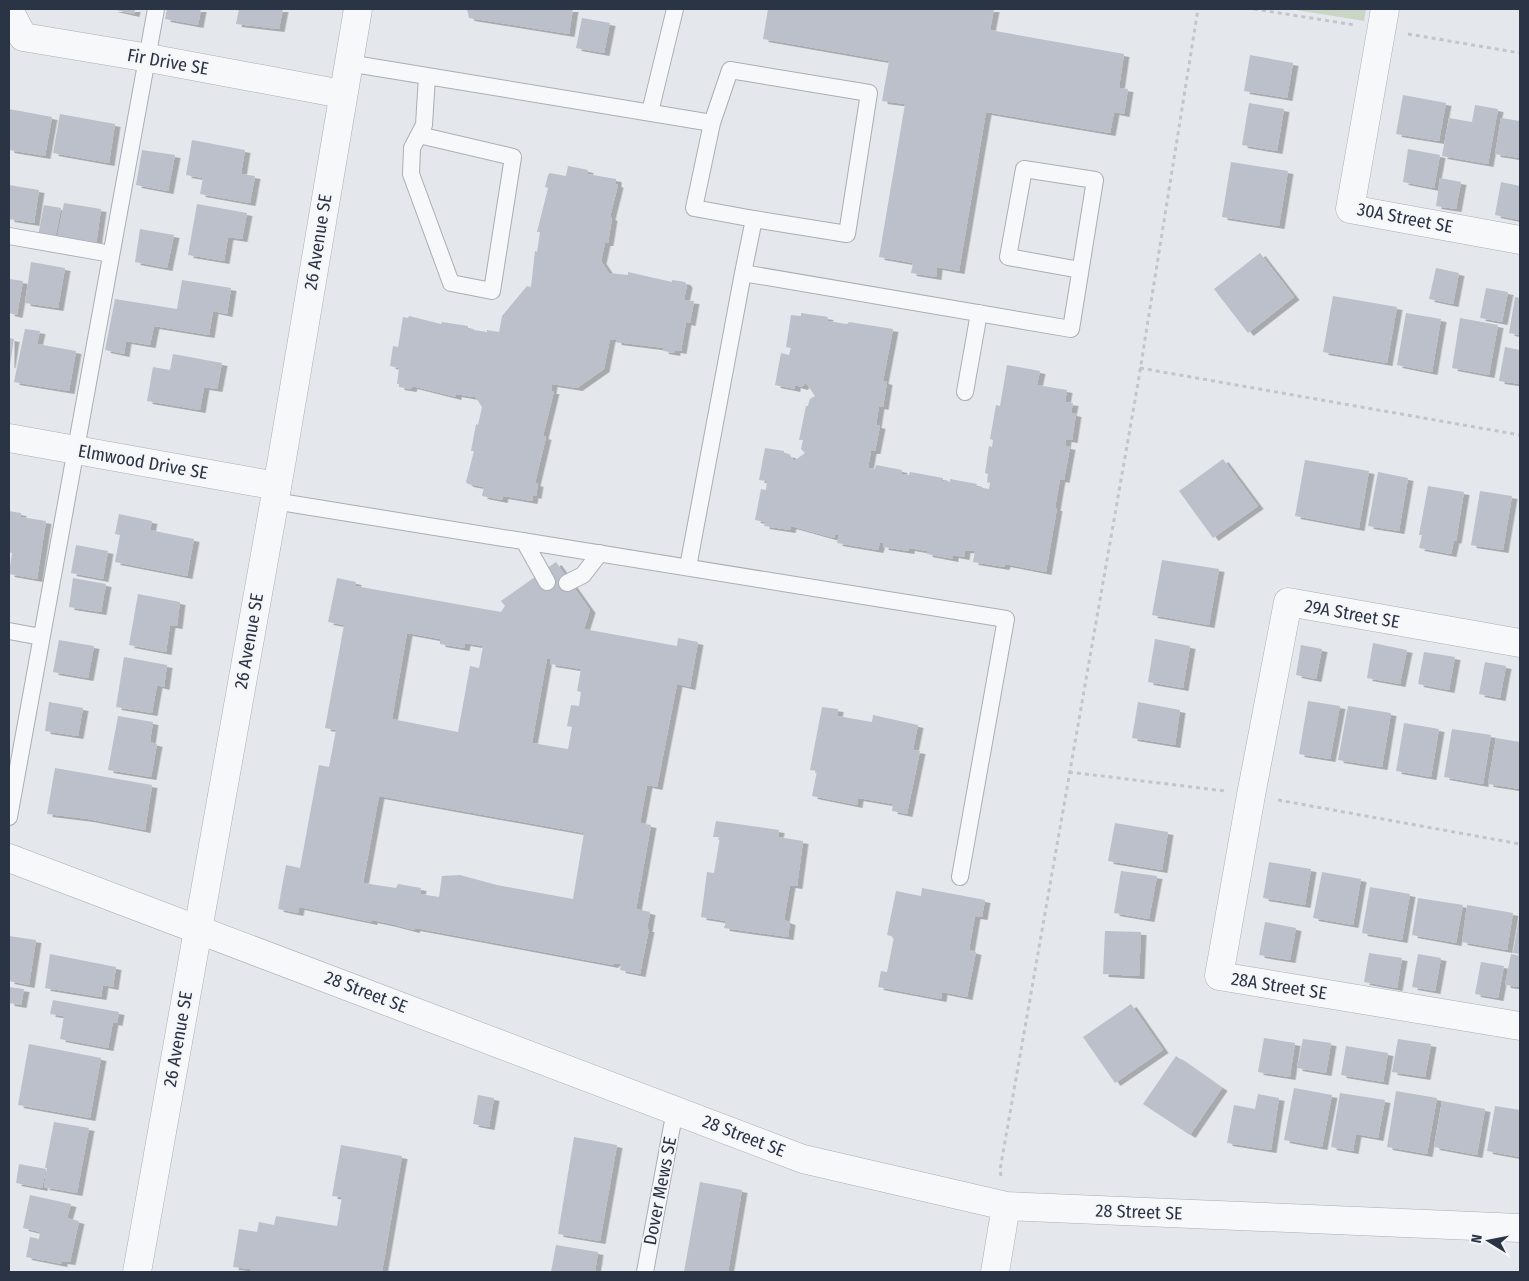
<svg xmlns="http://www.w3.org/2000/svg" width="1529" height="1281" font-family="'Fira Sans Condensed',sans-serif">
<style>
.green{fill:#c9d6c5}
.building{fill:#bbc0ca;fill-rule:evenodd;filter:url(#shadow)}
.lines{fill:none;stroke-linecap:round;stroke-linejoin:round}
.service-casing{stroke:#a9aeb7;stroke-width:18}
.minor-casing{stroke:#a9aeb7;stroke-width:29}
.tertiary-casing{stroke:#a9aeb7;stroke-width:29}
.path{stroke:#c2c5cb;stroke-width:3;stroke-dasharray:4 4;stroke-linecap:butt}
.service{stroke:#f7f8fa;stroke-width:16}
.minor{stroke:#f7f8fa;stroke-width:28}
.tertiary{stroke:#f7f8fa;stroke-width:28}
.labels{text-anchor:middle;stroke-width:4;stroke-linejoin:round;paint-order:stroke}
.street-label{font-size:18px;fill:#2b3445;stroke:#f4f6f9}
</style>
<defs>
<filter id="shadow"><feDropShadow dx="5.5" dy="3" stdDeviation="0" flood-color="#0004"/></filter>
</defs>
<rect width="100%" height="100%" fill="#e4e7ec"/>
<!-- green -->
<path class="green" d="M 1290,9 L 1366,9 L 1364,21 Z"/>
<!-- building -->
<path class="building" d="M 112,9 L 135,9 L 134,14 Z
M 167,9 L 201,9 L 198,25 L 165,19 Z
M 239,9 L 283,9 L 279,29 L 236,24 Z
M 467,9 L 573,9 L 569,34 L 469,18 Z
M 768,9 L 994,9 L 990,30 L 1124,54 L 1119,88 L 1128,89 L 1124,114 L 1114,112 L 1110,133 L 986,112 L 959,271 L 937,267 L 936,277 L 911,273 L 913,263 L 879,257 L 905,104 L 882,101 L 889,61 L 763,39 Z
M 582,18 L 610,23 L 604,53 L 576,48 Z
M 1250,55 L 1293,63 L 1287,98 L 1244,91 Z
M 1403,95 L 1446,103 L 1439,141 L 1396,134 Z
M 1249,103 L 1284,109 L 1277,151 L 1242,145 Z
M 1475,105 L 1498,109 L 1488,164 L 1442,156 L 1449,118 L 1472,122 Z
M 9,109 L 52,117 L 45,156 L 9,150 Z
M 60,114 L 115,124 L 109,163 L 53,153 Z
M 1501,118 L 1520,121 L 1520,158 L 1495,154 Z
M 192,140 L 245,150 L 241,174 L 255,176 L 250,203 L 200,194 L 203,178 L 186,175 Z
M 1408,149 L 1440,155 L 1434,188 L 1403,182 Z
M 142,150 L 175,155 L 168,191 L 136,185 Z
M 1231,162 L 1288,171 L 1279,226 L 1222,217 Z
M 568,166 L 588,170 L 587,174 L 616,179 L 616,184 L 618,185 L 610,217 L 612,218 L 608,243 L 605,243 L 601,261 L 609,273 L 628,275 L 628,272 L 672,282 L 672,280 L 685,282 L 687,285 L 684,300 L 694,301 L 690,323 L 686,322 L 681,351 L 675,350 L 675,353 L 663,351 L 664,348 L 616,342 L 616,340 L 610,339 L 604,369 L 577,388 L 552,384 L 551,391 L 554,391 L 543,436 L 546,437 L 535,483 L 538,484 L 536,496 L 533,495 L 532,501 L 503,496 L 502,500 L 482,496 L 484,487 L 468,484 L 466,482 L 474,451 L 471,451 L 476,424 L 478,425 L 482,407 L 474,395 L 473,397 L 456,394 L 456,397 L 412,386 L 411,389 L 399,387 L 399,384 L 397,384 L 399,368 L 390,366 L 393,346 L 398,347 L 403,317 L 408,318 L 409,316 L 441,324 L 442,322 L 468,326 L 468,329 L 487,332 L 487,330 L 499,332 L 502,316 L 527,286 L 531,287 L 535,251 L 537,252 L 540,232 L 537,232 L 548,188 L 545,187 L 548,175 L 550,173 L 566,176 Z
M 1440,178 L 1461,182 L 1456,209 L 1436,206 Z
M 1501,182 L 1520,186 L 1520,220 L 1495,215 Z
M 9,185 L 39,190 L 34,223 L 9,219 Z
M 64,203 L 101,209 L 96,245 L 57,239 Z
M 197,204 L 247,213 L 242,239 L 228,237 L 224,261 L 188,255 Z
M 44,205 L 61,208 L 55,239 L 38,236 Z
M 140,229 L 174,235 L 167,268 L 135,262 Z
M 1260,253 L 1294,297 L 1248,333 L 1214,289 Z
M 31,262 L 65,268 L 58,308 L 25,303 Z
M 1436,268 L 1459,273 L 1453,304 L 1429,299 Z
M 9,279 L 23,281 L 17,315 L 9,313 Z
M 182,280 L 231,288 L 227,314 L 213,311 L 209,335 L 154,326 L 150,345 L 126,341 L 124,354 L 105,350 L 115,299 L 177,309 Z
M 1486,288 L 1508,292 L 1502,322 L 1480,318 Z
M 1333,296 L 1397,307 L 1387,363 L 1323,352 Z
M 1515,297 L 1520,298 L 1520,335 L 1509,333 Z
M 801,313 L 828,317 L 827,321 L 847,324 L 849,322 L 893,329 L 883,381 L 887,382 L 883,407 L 879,406 L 876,425 L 880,426 L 875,451 L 871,451 L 868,468 L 875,469 L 876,465 L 902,470 L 901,474 L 909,475 L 910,472 L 943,478 L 943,481 L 950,482 L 950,479 L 977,484 L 976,487 L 989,489 L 990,483 L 987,482 L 988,474 L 985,473 L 989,446 L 992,447 L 993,440 L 990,439 L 996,405 L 1000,406 L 1007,365 L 1040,371 L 1037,385 L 1067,390 L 1065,402 L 1073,403 L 1071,413 L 1076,414 L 1072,440 L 1066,439 L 1065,446 L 1070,447 L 1064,480 L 1060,479 L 1055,508 L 1057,508 L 1046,572 L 1005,564 L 1004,567 L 973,562 L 975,551 L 965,550 L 964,557 L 953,555 L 953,559 L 927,554 L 927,551 L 909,548 L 909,551 L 883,547 L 884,543 L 880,542 L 878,550 L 837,543 L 839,535 L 835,534 L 834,538 L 791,526 L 790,530 L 764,526 L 765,522 L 755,520 L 761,489 L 766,490 L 767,481 L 759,480 L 765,448 L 784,451 L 784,454 L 790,455 L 794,461 L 805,453 L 801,449 L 803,440 L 799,440 L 806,406 L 808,406 L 810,399 L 815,396 L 806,383 L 802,387 L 795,385 L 795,389 L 775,385 L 781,353 L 789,355 L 791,348 L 786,347 L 791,315 L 801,316 Z
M 1406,313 L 1441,319 L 1432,372 L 1397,365 Z
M 1460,318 L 1498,325 L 1489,375 L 1452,368 Z
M 25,329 L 40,331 L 37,344 L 76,351 L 69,391 L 14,382 Z
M 9,338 L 14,339 L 10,365 L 9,365 Z
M 1505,347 L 1520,350 L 1520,384 L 1499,381 Z
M 173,354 L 222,363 L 217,389 L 204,387 L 200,410 L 147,401 L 153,367 L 170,370 Z
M 1223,459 L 1258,506 L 1213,538 L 1179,491 Z
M 1305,460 L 1369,471 L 1359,528 L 1295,516 Z
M 1378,472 L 1408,478 L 1399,531 L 1368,526 Z
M 1428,486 L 1464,492 L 1456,541 L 1454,540 L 1451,554 L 1419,548 L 1422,535 L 1419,535 Z
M 1480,491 L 1512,496 L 1503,550 L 1471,545 Z
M 9,511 L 21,513 L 21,517 L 46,521 L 37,579 L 9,574 L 12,553 L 9,552 Z
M 119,514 L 152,521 L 150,530 L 194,539 L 187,576 L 115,562 L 120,535 L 115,534 Z
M 76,545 L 108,551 L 103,579 L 71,573 Z
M 1162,560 L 1219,569 L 1209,625 L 1152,615 Z
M 556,562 L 590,610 L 584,629 L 677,646 L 678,638 L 698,642 L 690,687 L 677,684 L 657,787 L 647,785 L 640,823 L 651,825 L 636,909 L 650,912 L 647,929 L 649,929 L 640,974 L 620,970 L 621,964 L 614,963 L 613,965 L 415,928 L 414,930 L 391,924 L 372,920 L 372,922 L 299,907 L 298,913 L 278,909 L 286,865 L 300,868 L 319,765 L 329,767 L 336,730 L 325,728 L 344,625 L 328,622 L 337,578 L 356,582 L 355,586 L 501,612 L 505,606 L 501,601 ZM 407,633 L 440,639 L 440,644 L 464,648 L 465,643 L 483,646 L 479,668 L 470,666 L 458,732 L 392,719 ZM 547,658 L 551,659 L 550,664 L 581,669 L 577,691 L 581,692 L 579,706 L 571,705 L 567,726 L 572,727 L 568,749 L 532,743 ZM 379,796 L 584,833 L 573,899 L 497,885 L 460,875 L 442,876 L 439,897 L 420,894 L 421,888 L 398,884 L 396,888 L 363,883 Z
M 73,578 L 106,584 L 101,612 L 69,607 Z
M 138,594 L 180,602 L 177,626 L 170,625 L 166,652 L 129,645 Z
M 1155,639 L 1190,646 L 1183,688 L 1148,682 Z
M 59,640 L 94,646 L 88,678 L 53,672 Z
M 1373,643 L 1407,650 L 1400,684 L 1367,678 Z
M 1301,645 L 1322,649 L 1316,679 L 1296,675 Z
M 1424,652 L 1455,657 L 1449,690 L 1418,684 Z
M 124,657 L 167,665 L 164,687 L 157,685 L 152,713 L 116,707 Z
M 1485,662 L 1506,666 L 1500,698 L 1479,694 Z
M 1308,701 L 1340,706 L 1330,759 L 1299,754 Z
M 49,702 L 83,708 L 78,736 L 45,731 Z
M 1138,702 L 1180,710 L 1175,745 L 1132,738 Z
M 1348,706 L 1391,713 L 1382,767 L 1338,760 Z
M 822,707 L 838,709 L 837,716 L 872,722 L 873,715 L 918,725 L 913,750 L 920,751 L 907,814 L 892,811 L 893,804 L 858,798 L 857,805 L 812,796 L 817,771 L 810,770 Z
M 118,716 L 153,722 L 150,742 L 157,744 L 151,777 L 108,770 Z
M 1404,723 L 1439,729 L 1431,777 L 1396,771 Z
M 1452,729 L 1491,735 L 1483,784 L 1444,777 Z
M 1496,738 L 1520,742 L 1520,789 L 1488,784 Z
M 55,768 L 152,785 L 145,830 L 88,819 L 47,814 Z
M 716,821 L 779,830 L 778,837 L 803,841 L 797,886 L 790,885 L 784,920 L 790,922 L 788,937 L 724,928 L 726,921 L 701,917 L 707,872 L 714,873 L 720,837 L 713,837 Z
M 1115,823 L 1168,832 L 1162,870 L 1108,861 Z
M 1269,862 L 1311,869 L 1305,905 L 1263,898 Z
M 1121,871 L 1157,876 L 1149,919 L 1114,913 Z
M 1322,872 L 1361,879 L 1353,925 L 1313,918 Z
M 1370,887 L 1410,894 L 1402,940 L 1362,933 Z
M 922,888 L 985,900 L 982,917 L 975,916 L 969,950 L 976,952 L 967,997 L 942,992 L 941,999 L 878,987 L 881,971 L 887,972 L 894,937 L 887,935 L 896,891 L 921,896 Z
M 1418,898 L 1463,905 L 1456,943 L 1412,935 Z
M 1467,905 L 1513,913 L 1507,950 L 1462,942 Z
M 1519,918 L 1520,918 L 1520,954 L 1513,953 Z
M 1265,922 L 1296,928 L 1290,960 L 1259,955 Z
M 1105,931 L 1141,932 L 1139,976 L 1103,974 Z
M 9,936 L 36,940 L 29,985 L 9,981 Z
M 1369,953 L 1402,958 L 1397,988 L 1364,982 Z
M 50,954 L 116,967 L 113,987 L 103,985 L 101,997 L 45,988 Z
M 1418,954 L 1441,958 L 1435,991 L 1412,987 Z
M 1511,954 L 1520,956 L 1520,987 L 1505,985 Z
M 1481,962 L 1504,966 L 1498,998 L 1475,994 Z
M 9,987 L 24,989 L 21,1005 L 9,1003 Z
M 53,1000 L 119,1012 L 117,1023 L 113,1022 L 108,1048 L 60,1039 L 64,1016 L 50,1014 Z
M 1131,1004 L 1163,1050 L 1115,1083 L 1083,1037 Z
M 1264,1038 L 1295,1043 L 1290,1077 L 1258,1072 Z
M 1303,1039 L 1331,1043 L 1326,1073 L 1297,1068 Z
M 1398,1039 L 1431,1044 L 1425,1077 L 1392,1072 Z
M 29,1044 L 101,1058 L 90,1118 L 18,1105 Z
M 1346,1046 L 1388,1053 L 1383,1082 L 1341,1075 Z
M 1176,1056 L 1222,1088 L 1190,1135 L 1143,1104 Z
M 1294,1088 L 1332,1095 L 1322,1147 L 1284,1140 Z
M 1396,1091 L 1437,1098 L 1427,1154 L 1387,1147 Z
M 1340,1093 L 1385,1100 L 1378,1138 L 1356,1134 L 1353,1151 L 1331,1147 Z
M 1258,1094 L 1279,1098 L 1271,1150 L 1227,1143 L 1234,1105 L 1255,1109 Z
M 478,1095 L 494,1098 L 489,1127 L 473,1124 Z
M 1442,1101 L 1485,1109 L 1477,1155 L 1434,1147 Z
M 1495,1106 L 1520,1110 L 1520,1157 L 1487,1151 Z
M 54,1122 L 89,1128 L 77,1193 L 44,1187 L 47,1168 L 45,1168 Z
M 574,1137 L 617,1145 L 600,1241 L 558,1234 Z
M 341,1145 L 402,1156 L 382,1272 L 250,1272 L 251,1269 L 233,1267 L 239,1229 L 257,1232 L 259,1222 L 274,1225 L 276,1216 L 337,1226 L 342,1197 L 332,1196 Z
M 19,1164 L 46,1169 L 42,1188 L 16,1183 Z
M 700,1182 L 742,1190 L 728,1272 L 684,1272 Z
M 30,1195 L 71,1204 L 67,1218 L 79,1221 L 70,1262 L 62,1261 L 62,1264 L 26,1257 L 30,1237 L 39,1239 L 40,1232 L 23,1228 Z
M 556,1245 L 598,1252 L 595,1272 L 551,1272 Z"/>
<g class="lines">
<!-- service casing -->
<g class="service-casing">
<path id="service" d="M 348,63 L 712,123 L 694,208 L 754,219 L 743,273
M 650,112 L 675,9
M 712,123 L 730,70 L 869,93 L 847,234 L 754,219
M 419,135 L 513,157 L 492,291 L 451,283 L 411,174 L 412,148 L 424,125 L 427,76
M 9,236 L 111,254
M 965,392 L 979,313
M 274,501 L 1006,619 L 960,877
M 524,541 L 547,582
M 688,567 L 743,273 L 1071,329 L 1095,180 L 1024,169 L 1008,257 L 1080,270
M 567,583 L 583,575 L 600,553
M 9,631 L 41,637
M 9,817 L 156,9
M 645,1272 L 675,1110"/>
</g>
<!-- minor casing -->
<g class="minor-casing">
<path id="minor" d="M 1385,9 L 1350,209 L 1520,240
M 9,10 L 23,37 L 149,58 L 342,94
M 9,438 L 277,486
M 1520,643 L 1288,602 L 1251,795 L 1219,976 L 1520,1026
M 9,858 L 803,1159 L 1006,1206 L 1520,1228
M 995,1272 L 1006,1206"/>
</g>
<!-- tertiary casing -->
<g class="tertiary-casing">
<path id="tertiary" d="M 137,1272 L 282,459 L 358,9"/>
</g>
<!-- path -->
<path class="path" d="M 1254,9 L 1355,25
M 1408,34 L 1520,53
M 1140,368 L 1520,435
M 1069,772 L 1225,791
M 1278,800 L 1520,844
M 1001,1176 L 1000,1170 L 1138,383 L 1198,9"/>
<!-- service -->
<use href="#service" class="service"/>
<!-- minor -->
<use href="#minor" class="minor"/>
<!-- tertiary -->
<use href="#tertiary" class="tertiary"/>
</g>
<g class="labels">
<!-- street labels -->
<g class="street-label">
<text transform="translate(168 62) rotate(10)" y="6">Fir Drive SE</text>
<text transform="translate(1405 218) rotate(11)" y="6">30A Street SE</text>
<text transform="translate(318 242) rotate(-81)" y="6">26 Avenue SE</text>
<text transform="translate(143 462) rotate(10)" y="6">Elmwood Drive SE</text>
<text transform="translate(1352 614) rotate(10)" y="6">29A Street SE</text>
<text transform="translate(249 641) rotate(-80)" y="6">26 Avenue SE</text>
<text transform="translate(1279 986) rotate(9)" y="6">28A Street SE</text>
<text transform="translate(366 992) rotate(21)" y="6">28 Street SE</text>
<text transform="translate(178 1039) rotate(-80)" y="6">26 Avenue SE</text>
<text transform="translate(744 1136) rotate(21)" y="6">28 Street SE</text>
<text transform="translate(660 1191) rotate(-79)" y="6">Dover Mews SE</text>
<text transform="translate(1139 1212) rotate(2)" y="6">28 Street SE</text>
</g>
</g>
<!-- border -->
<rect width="1529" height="1281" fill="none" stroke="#2b3445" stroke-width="20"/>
<!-- north arrow -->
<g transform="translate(1489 1241) rotate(280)" stroke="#f4f6f9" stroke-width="4" paint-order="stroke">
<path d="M0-4L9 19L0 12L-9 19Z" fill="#2b3445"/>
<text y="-8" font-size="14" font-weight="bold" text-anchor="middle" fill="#2b3445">N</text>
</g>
</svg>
